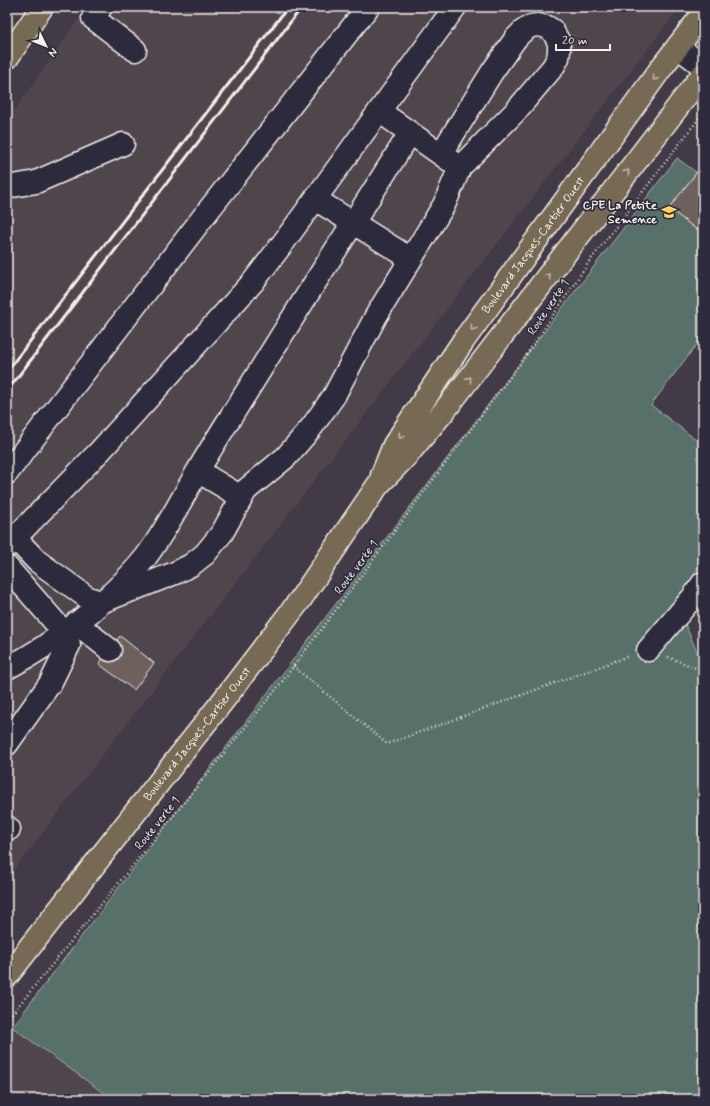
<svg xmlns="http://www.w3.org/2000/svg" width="710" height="1106" font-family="Mynerve,sans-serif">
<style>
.built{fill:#4f454d}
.green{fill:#596f6a;stroke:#a6b0a9}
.building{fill:#6e605c;stroke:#f4f1e8}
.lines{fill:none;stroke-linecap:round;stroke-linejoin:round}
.minor-casing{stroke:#f4f1e8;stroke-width:25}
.major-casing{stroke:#f4f1e8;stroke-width:25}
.highway-casing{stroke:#f4f1e8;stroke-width:25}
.path{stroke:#f4f1e8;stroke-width:2.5;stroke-dasharray:1 3;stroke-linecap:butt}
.minor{stroke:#2f2a3d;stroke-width:22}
.major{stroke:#776a54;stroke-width:22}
.highway{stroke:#776a54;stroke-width:22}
.rail{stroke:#f4f1e8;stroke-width:3}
.oneway{stroke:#c2bbad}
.labels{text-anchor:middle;stroke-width:3.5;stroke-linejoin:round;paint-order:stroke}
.poi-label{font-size:12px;font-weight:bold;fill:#f4f1e8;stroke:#2f2a3d;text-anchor:end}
.street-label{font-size:12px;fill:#f4f1e8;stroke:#2f2a3d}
</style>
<rect width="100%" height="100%" fill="#423a46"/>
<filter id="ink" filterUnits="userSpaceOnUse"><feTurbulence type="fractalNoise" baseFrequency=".025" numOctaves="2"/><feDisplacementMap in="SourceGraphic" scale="8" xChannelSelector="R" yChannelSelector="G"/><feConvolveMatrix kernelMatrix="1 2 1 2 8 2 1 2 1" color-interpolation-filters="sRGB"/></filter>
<g filter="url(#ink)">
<!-- built -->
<path class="built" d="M 87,7 L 680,7 L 7,879 L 7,121 Z
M 12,1027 L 112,1099 L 7,1099 L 7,1034 Z"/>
<!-- green -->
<path class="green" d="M 677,158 L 697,173 L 675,213 L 703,230 L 703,336 L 651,405 L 703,445 L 703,560 L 676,603 L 703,666 L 703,1099 L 112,1099 L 12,1027 Z"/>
<!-- building -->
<path class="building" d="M 703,164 L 703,230 L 701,233 L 675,213 L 676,212 L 670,207 Z
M 120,636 L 154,663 L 134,690 L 99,664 Z"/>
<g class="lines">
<!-- minor casing -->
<g class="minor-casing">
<path id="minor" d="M 101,7 L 93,18 L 135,50
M 678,47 L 703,66
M 379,111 L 452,162
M 7,187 L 36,182 L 123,144
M 315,199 L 411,259
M 198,471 L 241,497
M 7,473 L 204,216 L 368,7
M 15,538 L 37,561 L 88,598 L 101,602 L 175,573 L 191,565 L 205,554 L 222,533 L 246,490 L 286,457 L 311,428 L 334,396 L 376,316 L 444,205 L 460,167 L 515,112 L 553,67 L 558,58 L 559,51 L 559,42 L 552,30 L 547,27 L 538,25 L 531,26 L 523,31 L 516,38 L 492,72 L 441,154
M 7,546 L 100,451 L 253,282 L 286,239 L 455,7
M 7,567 L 67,636 L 69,645 L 51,682 L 7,744
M 76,623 L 110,650
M 648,650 L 693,597 L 703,583
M 7,668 C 53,645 112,599 145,558 C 165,532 180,502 196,474 C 216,439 238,406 259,372 C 308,292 360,213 410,133
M 7,827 L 9,829"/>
</g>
<!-- major casing -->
<g class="major-casing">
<g id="major">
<path id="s1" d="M 382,475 L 394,445 L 464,340 L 662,67 L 703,14"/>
<path id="s2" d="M 7,976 L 222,702 L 300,600 L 378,485 L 408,454 L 445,410 L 703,74"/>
</g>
</g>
<!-- highway casing -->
<g class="highway-casing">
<path id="highway" d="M 7,58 L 42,7"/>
</g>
<!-- path -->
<path class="path" d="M 668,657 L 703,671
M 293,666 L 387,744 L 629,656
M 7,1020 L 278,687 L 525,357 L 589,262 L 703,113"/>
<!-- minor -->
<use href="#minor" class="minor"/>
<!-- major -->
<use href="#major" class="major"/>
<!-- highway -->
<use href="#highway" class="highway"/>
<!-- rail -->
<path class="rail" d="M 7,371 L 288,7
M 7,391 L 302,7"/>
</g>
<!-- one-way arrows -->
<defs><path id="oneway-chevron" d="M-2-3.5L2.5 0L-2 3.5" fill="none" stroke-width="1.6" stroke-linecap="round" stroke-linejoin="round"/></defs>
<g class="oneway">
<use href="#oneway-chevron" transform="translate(655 78) rotate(126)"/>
<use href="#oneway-chevron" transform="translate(627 172) rotate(-53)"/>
<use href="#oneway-chevron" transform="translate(548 276) rotate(-53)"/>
<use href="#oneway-chevron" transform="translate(473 328) rotate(126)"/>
<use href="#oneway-chevron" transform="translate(469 379) rotate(-53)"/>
<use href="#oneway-chevron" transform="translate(401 436) rotate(124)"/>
</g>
</g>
<!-- icons -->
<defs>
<g id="school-bare" transform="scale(1.2)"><path d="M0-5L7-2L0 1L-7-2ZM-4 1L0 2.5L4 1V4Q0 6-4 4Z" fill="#ffd166" stroke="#2f2a3d" stroke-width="2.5" paint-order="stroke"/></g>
</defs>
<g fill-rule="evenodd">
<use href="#school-bare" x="669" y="212"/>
</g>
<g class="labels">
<!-- poi labels -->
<g class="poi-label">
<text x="657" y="209">CPE La Petite<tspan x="657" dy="14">Semence</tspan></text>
</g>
<!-- street labels -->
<g class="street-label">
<text dy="4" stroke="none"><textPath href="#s1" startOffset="276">Boulevard Jacques-Cartier Ouest</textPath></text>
<text transform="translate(548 307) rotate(-56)" y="4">Route verte 1</text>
<text transform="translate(356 567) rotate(-53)" y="4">Route verte 1</text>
<text dy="4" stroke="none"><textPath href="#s2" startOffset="308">Boulevard Jacques-Cartier Ouest</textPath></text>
<text transform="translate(157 823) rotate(-51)" y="4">Route verte 1</text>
</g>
</g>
<!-- margin -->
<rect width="710" height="1106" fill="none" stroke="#2f2a3d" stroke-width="24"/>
<rect x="12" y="12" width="686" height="1082" fill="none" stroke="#f4f1e8" stroke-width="1.5" filter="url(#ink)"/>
<!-- north arrow -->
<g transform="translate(46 46) rotate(133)" stroke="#2f2a3d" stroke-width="3" paint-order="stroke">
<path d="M0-3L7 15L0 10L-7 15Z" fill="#f4f1e8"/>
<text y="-6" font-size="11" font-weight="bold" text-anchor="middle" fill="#f4f1e8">N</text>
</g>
<!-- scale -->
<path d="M556 44v6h54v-6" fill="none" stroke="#f4f1e8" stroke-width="2"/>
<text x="562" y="44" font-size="12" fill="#f4f1e8" stroke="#2f2a3d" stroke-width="3" paint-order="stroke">20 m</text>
</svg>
